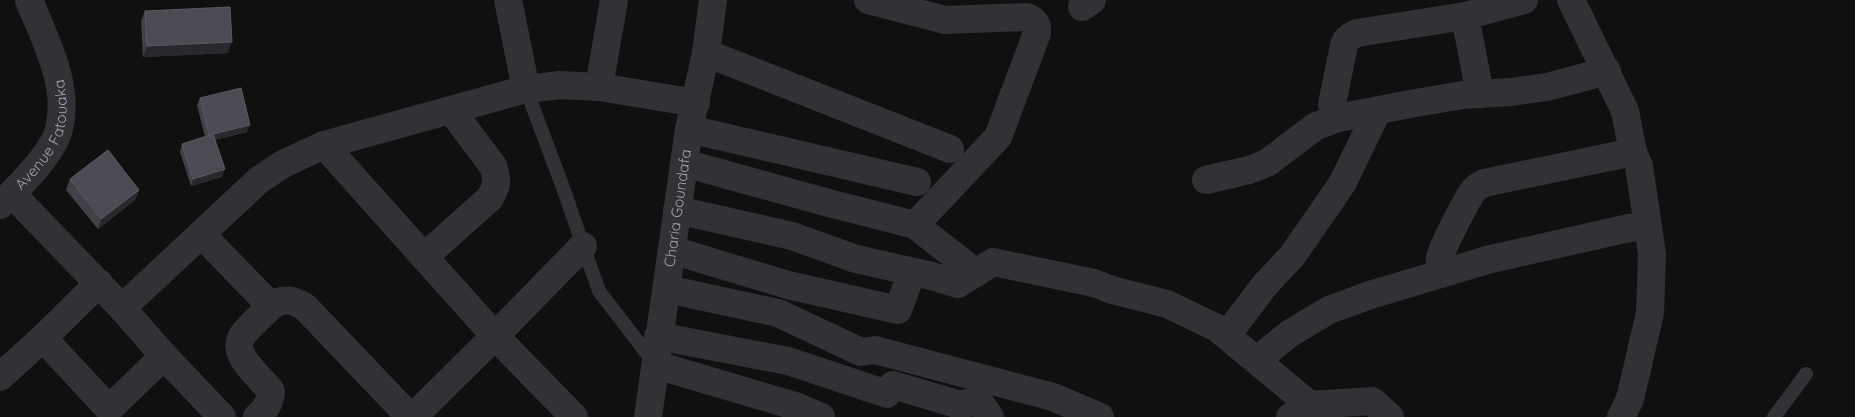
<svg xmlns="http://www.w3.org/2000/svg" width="1855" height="417" font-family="Quicksand,sans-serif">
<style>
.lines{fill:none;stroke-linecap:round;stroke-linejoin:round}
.lane{stroke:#313136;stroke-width:14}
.street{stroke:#313136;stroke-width:28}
.wall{fill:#414147}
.shaded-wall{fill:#29292d}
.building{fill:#4b4c53;stroke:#595a62}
.labels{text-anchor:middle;stroke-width:5;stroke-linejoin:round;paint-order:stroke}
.street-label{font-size:15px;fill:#a0a5b3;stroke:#0b0b0c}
</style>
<rect width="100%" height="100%" fill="#101011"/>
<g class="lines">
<!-- lane -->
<path class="lane" d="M 526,89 L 562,185 L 599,291 L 655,364
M 1774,417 L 1806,374"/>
<!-- street -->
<g class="street">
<path d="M 508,0 L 526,89"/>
<path d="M 868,0 L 945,20 L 1027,17 C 1035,20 1038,25 1037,33 L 998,137 L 915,225"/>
<path d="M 1571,0 L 1625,111 L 1633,152 L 1639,166 L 1652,254 L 1650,313 L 1630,399 L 1621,417"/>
<path d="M 1082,7 L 1092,0"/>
<path d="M 1465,16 L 1480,94"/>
<path d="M 706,53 L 950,149"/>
<path d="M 599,87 L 614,0"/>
<path d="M 1332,104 L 1344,45 C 1346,38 1351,36 1357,33 L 1465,16 L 1524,0"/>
<path d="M 689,129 L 917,182"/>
<path d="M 324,145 L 495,336 L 574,417"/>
<path d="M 684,163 L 825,202 L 915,225 L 976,273"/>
<path d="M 1206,180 L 1249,170 L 1267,163 L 1316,126 L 1338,118 L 1410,104 L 1463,95 L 1511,92 L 1547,87 L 1607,71"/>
<path d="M 12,194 L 122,308 L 164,356 L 222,417"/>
<path id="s1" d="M 0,205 C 17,189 54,152 59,129 C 70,85 45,40 29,0"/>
<path d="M 677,210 L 792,236 L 856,259 L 928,275 L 958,284 L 993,262 L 1094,283 L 1112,290 L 1167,304 L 1217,328 L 1310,405"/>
<path d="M 201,234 L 271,306 C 283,297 293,300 305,307 L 410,417"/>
<path d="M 672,250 L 788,285 L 898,310 L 912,272"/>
<path d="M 424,257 L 490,198 C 497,186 498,180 493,166 L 451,110"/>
<path d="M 1441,274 C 1440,268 1439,263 1440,258 C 1441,249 1468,197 1474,190 C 1476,187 1480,185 1484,183 L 1633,152"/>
<path d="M 99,283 L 43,338 L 109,409 L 164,356"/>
<path d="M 667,289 L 778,313 L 861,352 L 875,350 L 1053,397 L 1100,417"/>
<path d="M 122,308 L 259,180 L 283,164 L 324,145 L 526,89 L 560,85 L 599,87 L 696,103"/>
<path d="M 1227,335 L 1264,286 L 1292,256 L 1331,200 L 1343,182 L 1378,110"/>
<path d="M 658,336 L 788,361 L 887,394 L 893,385 L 960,405 L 978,400 L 990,417"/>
<path d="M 1257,360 L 1289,334 L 1329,310 L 1370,295 L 1487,260 L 1629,228 L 1647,226"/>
<path d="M 656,365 L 795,406 L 821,417"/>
<path d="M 0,377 L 43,338"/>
<path d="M 257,417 C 266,409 270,403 271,391 C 261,378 232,356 241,338 C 246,328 263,315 271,306"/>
<path d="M 413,417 L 495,336 L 583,246"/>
<path id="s2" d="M 648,417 L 689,129 L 706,53 L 713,0"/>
<path d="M 1290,417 L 1310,405 L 1372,401 L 1390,417"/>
</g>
</g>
<!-- wall -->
<path class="wall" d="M 145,11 L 228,53 L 143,57 L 141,21 Z
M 200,98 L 247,132 L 215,140 L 222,177 L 191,186 L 180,152 L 182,144 L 205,137 L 197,105 Z
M 70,179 L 139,190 L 135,200 L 98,229 L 66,190 Z"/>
<!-- shaded-wall -->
<path class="shaded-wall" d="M 232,42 L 228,53 L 143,57 L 147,46 Z
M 250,125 L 247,132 L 206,142 L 209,135 Z
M 225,169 L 222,177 L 191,186 L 193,179 Z
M 139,190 L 135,200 L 98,229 L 101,219 Z"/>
<!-- building -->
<path class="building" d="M 230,7 L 232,42 L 147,46 L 145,11 Z
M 241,88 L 250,125 L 209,135 L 200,98 Z
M 213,134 L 225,169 L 193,179 L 182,144 Z
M 108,150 L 139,190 L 101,219 L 70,179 Z"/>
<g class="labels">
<!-- street labels -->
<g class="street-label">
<text dy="5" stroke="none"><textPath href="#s1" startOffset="86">Avenue Fatouaka</textPath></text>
<text dy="5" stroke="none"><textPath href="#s2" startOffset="211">Charia Goundafa</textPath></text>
</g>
</g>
</svg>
